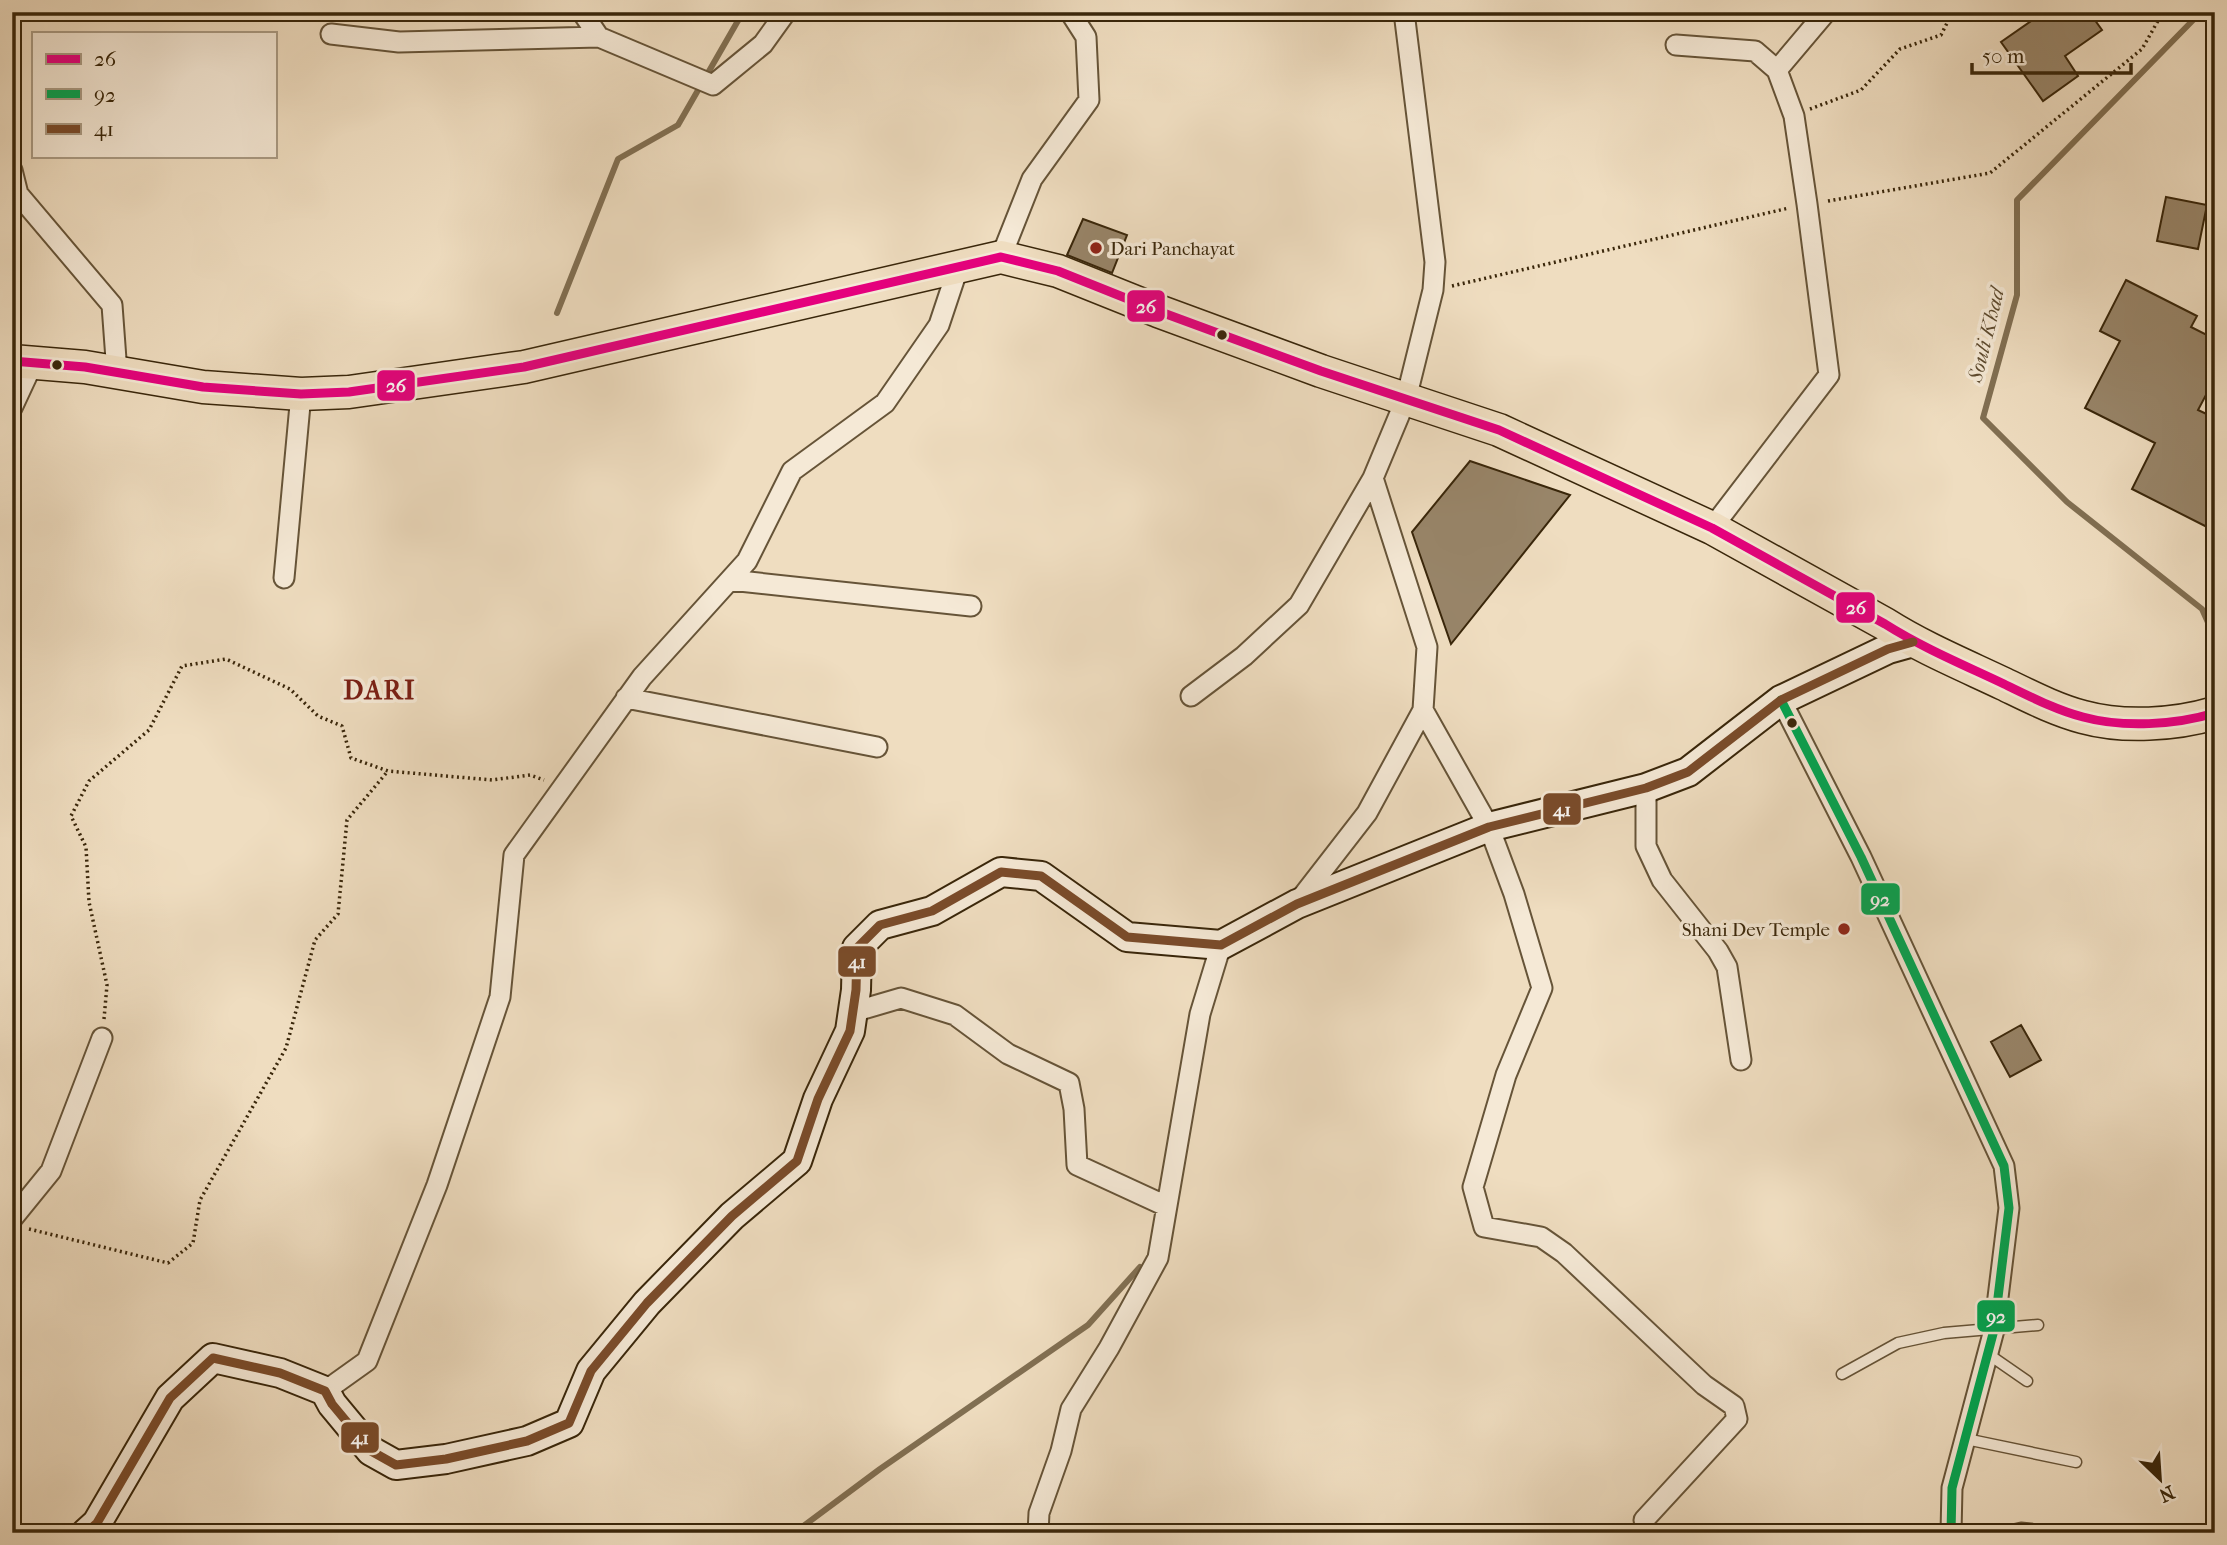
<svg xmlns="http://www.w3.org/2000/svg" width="2227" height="1545" font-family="'IM FELL French Canon',serif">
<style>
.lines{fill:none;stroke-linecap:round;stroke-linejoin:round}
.stream{stroke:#816f52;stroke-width:6}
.building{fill:#988569;stroke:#39260a;stroke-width:2}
.lane-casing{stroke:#665438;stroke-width:13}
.street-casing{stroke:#665438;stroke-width:23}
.secondary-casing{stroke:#39260a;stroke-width:32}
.primary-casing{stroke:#39260a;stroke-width:35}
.path{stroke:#39260a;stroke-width:3.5;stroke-dasharray:2 3.5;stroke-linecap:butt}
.lane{stroke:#f5e9d6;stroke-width:10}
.street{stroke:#f5e9d6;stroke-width:19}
.secondary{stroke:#f5e9d6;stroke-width:28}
.primary{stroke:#efddc0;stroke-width:32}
.bus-1-casing{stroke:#f5e9d6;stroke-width:14}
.bus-2-casing{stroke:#f5e9d6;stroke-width:14}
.bus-3-casing{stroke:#f5e9d6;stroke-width:14}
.bus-1{stroke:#e5007d;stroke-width:9}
.bus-2{stroke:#00a651;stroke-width:9}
.bus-3{stroke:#7a4b2a;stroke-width:9}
.poi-dot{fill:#8f2418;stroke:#f5e9d6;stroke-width:2.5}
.bus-dot{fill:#39260a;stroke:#f5e9d6;stroke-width:2.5}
.labels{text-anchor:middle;stroke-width:7;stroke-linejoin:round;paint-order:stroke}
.poi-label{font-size:19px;fill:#39260a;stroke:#f5e9d6;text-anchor:start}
.water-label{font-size:21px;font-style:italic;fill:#5d4a2e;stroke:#f5e9d6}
.district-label{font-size:26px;font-weight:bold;letter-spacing:2px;fill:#7a1f14;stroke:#f5e9d6}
.line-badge{stroke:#f5e9d6;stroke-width:2.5}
.badge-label{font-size:19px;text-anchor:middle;font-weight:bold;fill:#fff}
</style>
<rect width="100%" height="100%" fill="#efddc0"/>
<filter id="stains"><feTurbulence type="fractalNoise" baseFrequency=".00286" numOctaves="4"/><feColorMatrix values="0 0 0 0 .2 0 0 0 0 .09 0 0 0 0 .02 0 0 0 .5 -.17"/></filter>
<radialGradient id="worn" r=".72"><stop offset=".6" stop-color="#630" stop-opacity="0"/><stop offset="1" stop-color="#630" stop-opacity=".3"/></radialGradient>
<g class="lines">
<!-- stream -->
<path class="stream" d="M 2201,12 L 2017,200 L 2017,295 L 1983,418 L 2067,502 L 2202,609 L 2215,638
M 557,313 L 618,159 L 678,125 L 743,12
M 794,1533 L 880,1469 L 1088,1325 L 1140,1267"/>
</g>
<!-- building -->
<path class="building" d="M 2044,12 L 2089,12 L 2102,30 L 2065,56 L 2078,76 L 2043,101 L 2001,42 Z
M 2166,197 L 2207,205 L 2198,249 L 2157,241 Z
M 1083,219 L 1127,235 L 1112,273 L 1067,255 Z
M 2126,280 L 2197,316 L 2191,327 L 2215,339 L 2215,378 L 2198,410 L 2215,418 L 2215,531 L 2132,489 L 2155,443 L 2085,408 L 2120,341 L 2100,331 Z
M 1470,461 L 1570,495 L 1451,644 L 1412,532 Z
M 2021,1025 L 2041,1060 L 2010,1077 L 1991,1042 Z"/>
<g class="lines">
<!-- lane casing -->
<g class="lane-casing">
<path id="lane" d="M 1988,1354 L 2027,1381
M 1842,1374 L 1898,1343 L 1944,1333 L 2038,1325
M 1966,1439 L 2076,1462
M 1999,1533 L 2021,1528 L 2067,1533"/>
</g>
<!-- street casing -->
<g class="street-casing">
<path id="street" d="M 582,12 L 599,37 L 713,85 L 763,44 L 786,12
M 331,34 L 399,42 L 599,37
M 1676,45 L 1755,51 L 1777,70 L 1794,116 L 1807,204 L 1829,375 L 1712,528
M 1777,70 L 1826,12
M 12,170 L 18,194 L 112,305 L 117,373
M 1001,257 L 1032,179 L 1089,100 L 1086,37 L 1070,12
M 12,408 L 33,363
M 1373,478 L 1427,647 L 1423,710 L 1489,827 L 1514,894 L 1542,988 L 1506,1075 L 1473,1187 L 1484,1227 L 1541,1237 L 1564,1253 L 1704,1385 L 1734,1406 L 1737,1419 L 1644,1520
M 284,578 L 301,394
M 730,580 L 971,606
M 1191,696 L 1244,656 L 1299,605 L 1373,478 L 1406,399 L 1433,290 L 1435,262 L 1404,12
M 626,698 L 877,747
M 1781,700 L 1861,857 L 2004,1166 L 2009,1208 L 1994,1330 L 1952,1488 L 1951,1533
M 1646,788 L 1646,846 L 1662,880 L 1718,951 L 1727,967 L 1741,1060
M 1298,902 L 1367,813 L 1423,710
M 853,1012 L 901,998 L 955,1015 L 1008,1054 L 1069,1083 L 1074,1109 L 1077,1165 L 1166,1206
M 12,1219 L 51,1171 L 102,1038
M 325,1391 L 367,1361 L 437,1185 L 500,997 L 514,855 L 642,677 L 747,561 L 792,471 L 885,403 L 939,325 L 959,265
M 1038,1533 L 1039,1513 L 1061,1451 L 1071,1409 L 1109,1348 L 1158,1258 L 1200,1014 L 1221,945"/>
</g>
<!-- secondary casing -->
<g class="secondary-casing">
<path id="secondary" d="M 86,1533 L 97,1523 L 170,1398 L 213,1358 L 280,1373 L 325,1391 L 332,1404 L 371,1451 L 396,1465 L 446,1459 L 527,1441 L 569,1423 L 591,1371 L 647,1303 L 732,1216 L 797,1161 L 818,1099 L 850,1031 L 856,990 L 857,948 L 880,925 L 932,911 L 1001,872 L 1041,876 L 1127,937 L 1221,945 L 1297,904 L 1489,827 L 1646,788 L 1688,772 L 1781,700 L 1888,649 L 1913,642"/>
</g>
<!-- primary casing -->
<g class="primary-casing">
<path id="primary" d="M 12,361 L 85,367 L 203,387 L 301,394 L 349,392 L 524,367 L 1001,257 L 1058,271 L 1158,311 L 1321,371 L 1499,430 L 1712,528 L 1885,624 C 1923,648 1964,665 2004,684 C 2029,696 2056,710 2083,717 C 2123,728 2175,725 2215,713"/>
</g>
<!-- path -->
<path class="path" d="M 1810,109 L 1861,90 L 1900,49 L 1941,35 L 1951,15 L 1950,12
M 1828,201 L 1990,173 L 2142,49 L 2163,12
M 1452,286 L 1789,208
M 104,1019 L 107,985 L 89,902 L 86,847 L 71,816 L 89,781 L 149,730 L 182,666 L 226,659 L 290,689 L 318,716 L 342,726 L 351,758 L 388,771 L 492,780 L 530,775 L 544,780
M 29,1229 L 168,1263 L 193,1243 L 200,1200 L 286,1048 L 315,940 L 338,914 L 347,820 L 388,771"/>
<!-- lane -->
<use href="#lane" class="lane"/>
<!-- street -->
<use href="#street" class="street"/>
<!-- secondary -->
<use href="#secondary" class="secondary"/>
<!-- primary -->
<use href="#primary" class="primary"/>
<!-- bus-1 casing -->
<g class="bus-1-casing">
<path id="bus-1" d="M 12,361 L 85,367 L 203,387 L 301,394 L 349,392 L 524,367 L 1001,257 L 1058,271 L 1158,311 L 1321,371 L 1499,430 L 1712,528 L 1885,624 C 1923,648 1964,665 2004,684 C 2029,696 2056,710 2083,717 C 2123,728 2175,725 2215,713"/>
</g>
<!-- bus-2 casing -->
<g class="bus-2-casing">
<path id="bus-2" d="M 1781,700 L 1861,857 L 2004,1166 L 2009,1208 L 1994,1330 L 1952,1488 L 1951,1533"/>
</g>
<!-- bus-3 casing -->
<g class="bus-3-casing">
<path id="bus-3" d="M 86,1533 L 97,1523 L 170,1398 L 213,1358 L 280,1373 L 325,1391 L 332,1404 L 371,1451 L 396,1465 L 446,1459 L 527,1441 L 569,1423 L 591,1371 L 647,1303 L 732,1216 L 797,1161 L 818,1099 L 850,1031 L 856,990 L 857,948 L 880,925 L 932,911 L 1001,872 L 1041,876 L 1127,937 L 1221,945 L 1297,904 L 1489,827 L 1646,788 L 1688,772 L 1781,700 L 1888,649 L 1913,642"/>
</g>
<!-- bus-1 -->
<use href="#bus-1" class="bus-1"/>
<!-- bus-2 -->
<use href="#bus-2" class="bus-2"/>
<!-- bus-3 -->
<use href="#bus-3" class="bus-3"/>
</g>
<!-- markers -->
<g class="poi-dot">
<circle cx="1096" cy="248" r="7"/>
<circle cx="1844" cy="929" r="7"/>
</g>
<g class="bus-dot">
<circle cx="1222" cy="335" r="6"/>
<circle cx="57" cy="365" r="6"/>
<circle cx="1792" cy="723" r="6"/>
</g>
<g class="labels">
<!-- poi labels -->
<g class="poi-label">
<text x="1110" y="255">Dari Panchayat</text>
<text x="1830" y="936" text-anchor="end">Shani Dev Temple</text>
</g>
<!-- water labels -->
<g class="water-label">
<text transform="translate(1986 335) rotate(-76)" y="7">Souli Khad</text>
</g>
<!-- district labels -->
<g class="district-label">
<text x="380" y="699">DARI</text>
</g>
</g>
<g class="line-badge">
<rect x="1126" y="289" width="40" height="34" rx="7" fill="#e5007d"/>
<rect x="376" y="369" width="40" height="33" rx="7" fill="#e5007d"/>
<rect x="1835" y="591" width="41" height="33" rx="7" fill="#e5007d"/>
<rect x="1542" y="792" width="40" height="34" rx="7" fill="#7a4b2a"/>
<rect x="1860" y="882" width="41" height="34" rx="7" fill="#00a651"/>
<rect x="837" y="945" width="40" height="33" rx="7" fill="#7a4b2a"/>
<rect x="1976" y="1299" width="40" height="34" rx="7" fill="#00a651"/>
<rect x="340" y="1421" width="40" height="33" rx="7" fill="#7a4b2a"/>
</g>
<g class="badge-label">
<text x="1146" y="313">26</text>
<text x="396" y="392">26</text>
<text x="1856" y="614">26</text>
<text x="1562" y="816">41</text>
<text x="1880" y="906">92</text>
<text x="857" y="968">41</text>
<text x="1996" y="1323">92</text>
<text x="360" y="1444">41</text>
</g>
<!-- margin -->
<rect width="2227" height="1545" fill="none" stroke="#efddc0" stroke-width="42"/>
<rect x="14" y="14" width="2199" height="1517" fill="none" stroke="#39260a" stroke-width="3.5"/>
<rect x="21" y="21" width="2185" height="1503" fill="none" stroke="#39260a" stroke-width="2"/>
<!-- legend -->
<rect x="32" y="32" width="245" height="126" fill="#f5e9d6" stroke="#aa9b84" stroke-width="2"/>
<rect x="46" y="54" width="35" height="10" fill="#e5007d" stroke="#aa9b84" stroke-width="2"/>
<text x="94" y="66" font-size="21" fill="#39260a">26</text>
<rect x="46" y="89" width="35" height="10" fill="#00a651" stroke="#aa9b84" stroke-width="2"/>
<text x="94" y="102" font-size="21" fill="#39260a">92</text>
<rect x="46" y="124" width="35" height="10" fill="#7a4b2a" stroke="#aa9b84" stroke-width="2"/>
<text x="94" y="136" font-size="21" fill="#39260a">41</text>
<!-- north arrow -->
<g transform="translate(2160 1479) rotate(155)" stroke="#f5e9d6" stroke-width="5" paint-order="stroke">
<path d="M0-5L12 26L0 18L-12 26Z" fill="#39260a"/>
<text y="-10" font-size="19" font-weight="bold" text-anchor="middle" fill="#39260a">N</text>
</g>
<!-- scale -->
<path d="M1972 63v10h159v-10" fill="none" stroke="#39260a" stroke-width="3.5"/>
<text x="1982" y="63" font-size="21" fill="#39260a" stroke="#f5e9d6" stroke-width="5" paint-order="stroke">50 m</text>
<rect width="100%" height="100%" filter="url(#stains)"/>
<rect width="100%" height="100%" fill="url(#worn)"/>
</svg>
